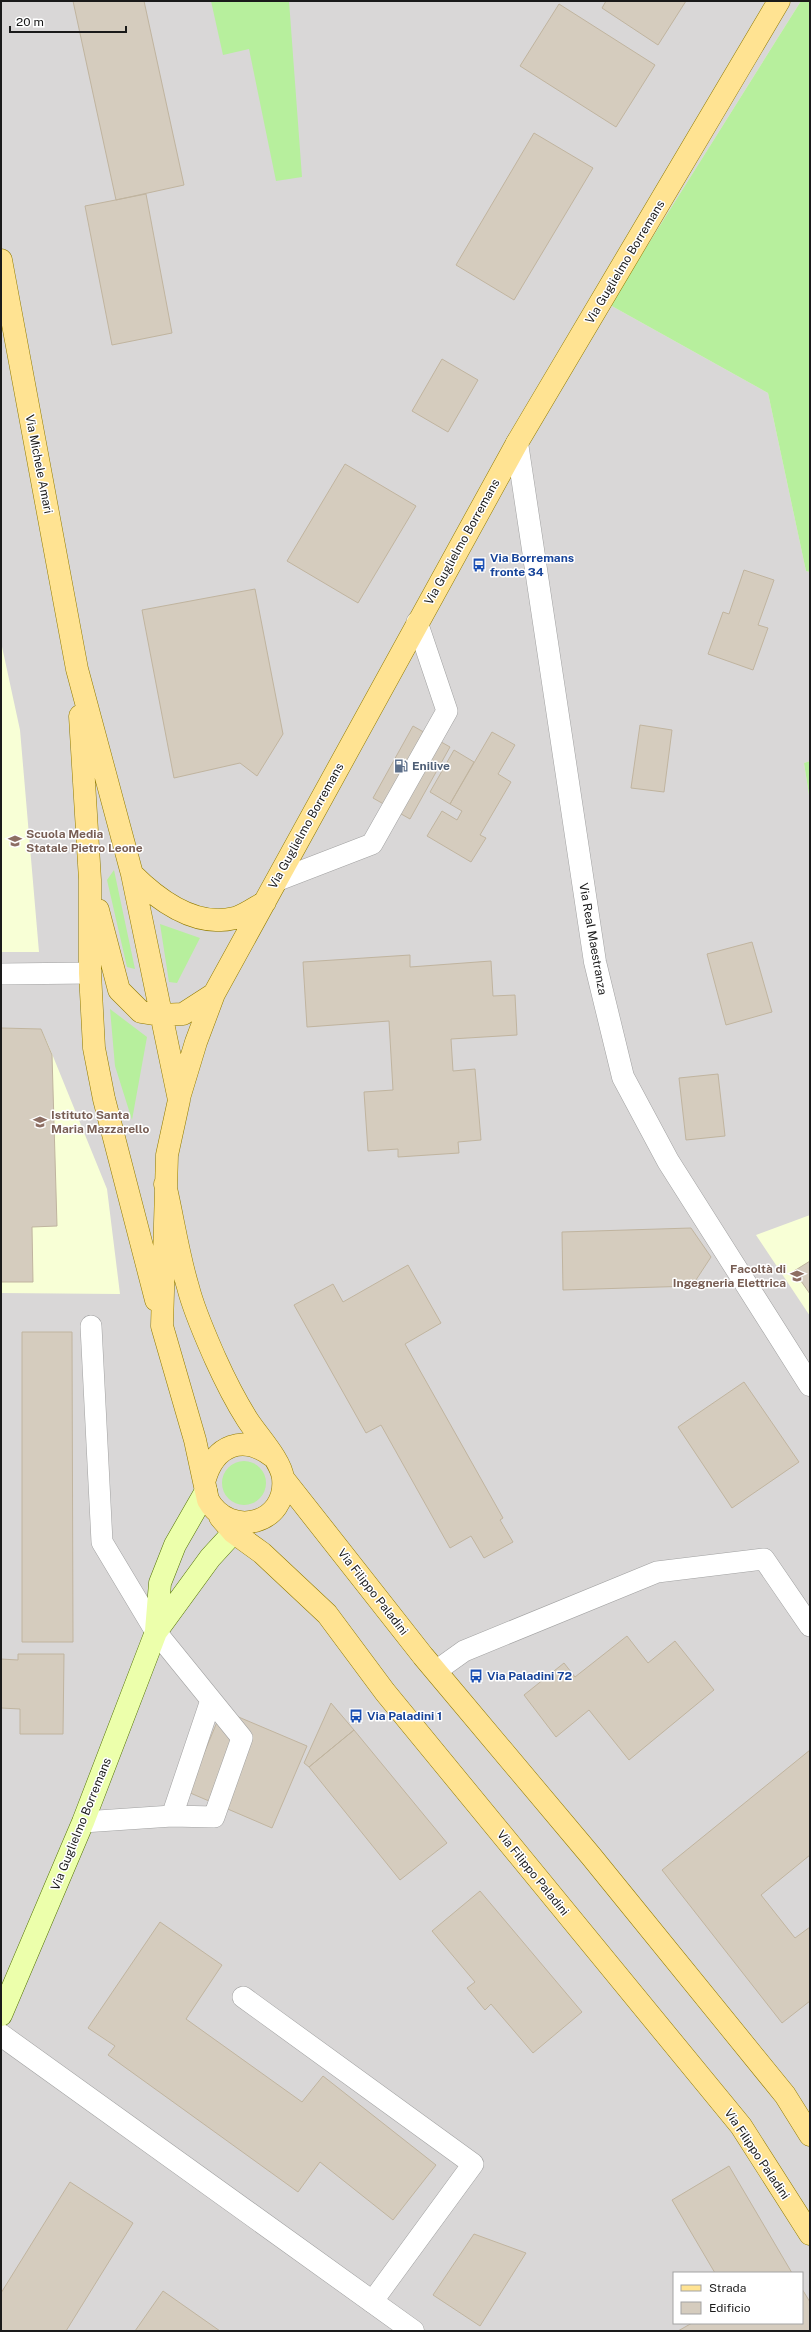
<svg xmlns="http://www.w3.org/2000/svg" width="811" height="2332" font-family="'Public Sans',sans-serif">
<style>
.residential{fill:#d9d7d7;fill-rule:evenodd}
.education{fill:#f8ffd6}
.grass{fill:#b7ef9d}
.building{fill:#d5ccbe;stroke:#c0b49f}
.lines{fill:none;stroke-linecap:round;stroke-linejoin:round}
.service-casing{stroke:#a1a1a1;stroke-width:22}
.minor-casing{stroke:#a1a1a1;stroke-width:23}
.secondary-casing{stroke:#527300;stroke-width:23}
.primary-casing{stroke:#917b00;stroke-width:23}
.service{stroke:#fff;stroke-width:21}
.minor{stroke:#fff;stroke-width:22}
.secondary{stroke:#ecffab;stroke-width:22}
.primary{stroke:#ffe392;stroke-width:22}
.labels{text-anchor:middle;stroke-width:3;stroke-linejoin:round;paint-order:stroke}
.street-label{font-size:12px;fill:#1a1a1a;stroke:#fff}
.transit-label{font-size:12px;font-weight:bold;fill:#164399;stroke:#fff;text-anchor:start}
.service-label{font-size:12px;font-weight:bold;fill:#4e5e75;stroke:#fff;text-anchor:start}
.education-label{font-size:12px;font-weight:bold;fill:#785e54;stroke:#fff;text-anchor:start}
</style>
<rect width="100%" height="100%" fill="#eeebde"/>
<!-- residential -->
<path class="residential" d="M 1,1 L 801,1 L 610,305 L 768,393 L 806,571 L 810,572 L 810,761 L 804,763 L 810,801 L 810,2331 L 1,2331 ZM 674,2273 L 802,2273 L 802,2323 L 674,2323 Z"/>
<!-- education -->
<path class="education" d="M 1,642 L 20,730 L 39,952 L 1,952 Z
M 1,1028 L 41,1029 L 48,1044 L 107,1189 L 120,1294 L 1,1293 Z
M 810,1215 L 810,1316 L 756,1235 Z"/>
<!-- grass -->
<path class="grass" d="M 211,1 L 289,1 L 302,177 L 276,181 L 249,49 L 223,55 Z
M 801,1 L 810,1 L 810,572 L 806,571 L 768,393 L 610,305 Z
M 810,761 L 810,801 L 804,763 Z
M 114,870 L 135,969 L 127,967 L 107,880 Z
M 160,924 L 200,938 L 177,983 L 169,982 Z
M 110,1009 L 147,1037 L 132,1120 L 115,1066 Z
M222 1483a22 22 0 1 1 44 0a22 22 0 1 1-44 0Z"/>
<!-- building -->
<path class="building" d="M 73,1 L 144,1 L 184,185 L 116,200 Z
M 606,1 L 686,1 L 658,45 L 602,8 Z
M 559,4 L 655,65 L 616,127 L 520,66 Z
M 534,133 L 593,168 L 514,300 L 456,265 Z
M 146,194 L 172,333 L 112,345 L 85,206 Z
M 442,359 L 478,380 L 448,432 L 412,411 Z
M 345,464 L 416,506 L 358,603 L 287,561 Z
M 744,570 L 774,580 L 758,625 L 768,628 L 753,670 L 708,654 L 723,612 L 729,614 Z
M 255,589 L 283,734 L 257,776 L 240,763 L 174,778 L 142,610 Z
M 640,725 L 672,730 L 664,792 L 631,788 Z
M 413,726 L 450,747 L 410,819 L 373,798 Z
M 492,732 L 515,745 L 498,774 L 511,782 L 480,835 L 486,838 L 471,862 L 427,836 L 442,811 L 457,820 L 462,811 L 450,804 Z
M 454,750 L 474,762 L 450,804 L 430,792 Z
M 752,942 L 772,1012 L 726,1025 L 707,954 Z
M 410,955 L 410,967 L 491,961 L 493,996 L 515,995 L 517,1035 L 451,1039 L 453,1071 L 475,1069 L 481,1140 L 458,1142 L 459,1153 L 398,1157 L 398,1149 L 368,1151 L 364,1092 L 393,1090 L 389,1021 L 307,1027 L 303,962 Z
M 1,1028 L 41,1029 L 52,1055 L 57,1226 L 32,1227 L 33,1282 L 1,1282 Z
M 718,1074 L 725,1136 L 686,1140 L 679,1078 Z
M 691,1228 L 711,1257 L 692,1286 L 563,1290 L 562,1232 Z
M 810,1261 L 810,1294 L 794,1271 Z
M 408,1265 L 441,1323 L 405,1344 L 503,1518 L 500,1520 L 513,1542 L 484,1558 L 471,1536 L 450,1548 L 381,1425 L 366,1433 L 294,1305 L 333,1284 L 343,1302 Z
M 22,1332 L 72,1332 L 73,1642 L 22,1642 Z
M 744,1382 L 799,1462 L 732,1508 L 678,1427 Z
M 627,1636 L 648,1663 L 675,1641 L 714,1690 L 629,1760 L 589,1710 L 556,1737 L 524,1695 L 564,1663 L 575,1677 Z
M 18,1654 L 64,1654 L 63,1734 L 20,1734 L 20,1709 L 1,1708 L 1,1659 L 18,1660 Z
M 331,1703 L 354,1730 L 309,1767 L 304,1763 Z
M 222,1710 L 307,1746 L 272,1828 L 188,1792 Z
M 354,1730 L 447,1843 L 400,1880 L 309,1767 Z
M 810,1750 L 810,1855 L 761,1895 L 795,1938 L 810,1927 L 810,2001 L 782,2023 L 662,1870 Z
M 480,1891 L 582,2012 L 533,2053 L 491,2004 L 485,2010 L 467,1988 L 475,1982 L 432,1931 Z
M 160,1922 L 222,1965 L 186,2019 L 302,2102 L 323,2076 L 436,2165 L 393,2220 L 320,2162 L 298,2192 L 108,2055 L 115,2046 L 88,2028 Z
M 729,2166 L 792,2273 L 715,2273 L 672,2200 Z
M 70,2182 L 133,2223 L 66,2331 L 1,2331 L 1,2293 Z
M 474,2234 L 526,2253 L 480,2326 L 433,2295 Z
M 802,2289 L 810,2302 L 810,2331 L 678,2331 L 692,2323 L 802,2323 Z
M 163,2291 L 220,2331 L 135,2331 Z"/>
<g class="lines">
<!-- service casing -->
<g class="service-casing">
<path id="service" d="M 276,881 L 372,844 L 447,711 L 417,622
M 1,974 L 90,973
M 436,1671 L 464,1651 L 657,1572 L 764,1559 L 810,1626
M 172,1816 L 211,1700
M 83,1822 L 172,1816 L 214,1817 L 242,1738 L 156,1632 L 102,1542 L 91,1326
M 243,1997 L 473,2164 L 372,2302"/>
</g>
<!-- minor casing -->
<g class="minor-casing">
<path id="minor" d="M 517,443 L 595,962 L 623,1077 L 668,1161 L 810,1385
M 1,2035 L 413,2331"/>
</g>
<!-- secondary casing -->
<g class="secondary-casing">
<path id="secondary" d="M 156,1631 L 160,1583 L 175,1545 L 206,1491
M 1,2015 L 83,1822 L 156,1632 L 210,1558 L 242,1523"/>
</g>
<!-- primary casing -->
<g class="primary-casing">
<path id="primary" d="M 1,260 L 77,669 L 132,874 L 179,1100 L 167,1155 L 162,1326 L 195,1440 L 208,1500 C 230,1539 288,1524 283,1478 C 281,1460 257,1435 247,1419 C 235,1400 224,1378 215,1358 C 205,1335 194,1311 188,1287 C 178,1254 173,1218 165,1184
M 80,716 L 90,880 L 90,973 L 94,1048 L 104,1099 L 156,1300
M 132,874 C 158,900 196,928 235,918 C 245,915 256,907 265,902
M 98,910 L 119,990 L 141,1012 L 160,1015 L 183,1014 L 214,994
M 179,1098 L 196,1042 L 214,994 L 517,443 L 779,1
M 283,1478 L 423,1656 L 591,1856 L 785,2095 L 810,2135
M 205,1479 C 215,1445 243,1434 272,1456
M 220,1517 L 233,1532 L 262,1553 L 327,1614 L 385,1692 L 741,2126 L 810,2234"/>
</g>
<!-- service -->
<use href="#service" class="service"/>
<!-- minor -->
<use href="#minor" class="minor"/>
<!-- secondary -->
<use href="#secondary" class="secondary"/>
<!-- primary -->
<use href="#primary" class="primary"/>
</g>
<!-- icons -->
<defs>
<g id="bus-bare" transform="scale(1.08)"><path d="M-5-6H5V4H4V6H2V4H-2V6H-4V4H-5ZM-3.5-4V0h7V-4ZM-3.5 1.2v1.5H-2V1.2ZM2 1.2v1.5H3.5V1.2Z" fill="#1a4fb4" stroke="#fff" stroke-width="2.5" paint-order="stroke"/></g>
<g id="fuel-bare" transform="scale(1.08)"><path d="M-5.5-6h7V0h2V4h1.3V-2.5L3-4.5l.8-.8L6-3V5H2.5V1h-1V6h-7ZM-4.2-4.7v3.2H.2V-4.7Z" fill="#5c6f8a" stroke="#fff" stroke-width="2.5" paint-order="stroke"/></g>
<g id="school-bare" transform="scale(1.08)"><path d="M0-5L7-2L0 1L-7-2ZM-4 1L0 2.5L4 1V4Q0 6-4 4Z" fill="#8d6e63" stroke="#fff" stroke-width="2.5" paint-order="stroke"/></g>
<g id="university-bare" transform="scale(1.08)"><path d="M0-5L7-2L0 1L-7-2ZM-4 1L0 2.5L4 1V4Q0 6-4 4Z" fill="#8d6e63" stroke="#fff" stroke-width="2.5" paint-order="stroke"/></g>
</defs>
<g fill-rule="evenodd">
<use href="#bus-bare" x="479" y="565"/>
<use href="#fuel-bare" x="401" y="766"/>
<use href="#school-bare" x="15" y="841"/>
<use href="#school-bare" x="40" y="1122"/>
<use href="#university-bare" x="797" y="1276"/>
<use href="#bus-bare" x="476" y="1676"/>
<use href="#bus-bare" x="356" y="1716"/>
</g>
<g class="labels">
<!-- street labels -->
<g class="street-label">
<text transform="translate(625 262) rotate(-59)" y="4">Via Guglielmo Borremans</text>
<text transform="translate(39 464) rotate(79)" y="4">Via Michele Amari</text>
<text transform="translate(462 542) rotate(-61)" y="4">Via Guglielmo Borremans</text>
<text transform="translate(306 826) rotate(-61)" y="4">Via Guglielmo Borremans</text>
<text transform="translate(593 939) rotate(80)" y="4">Via Real Maestranza</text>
<text transform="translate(373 1592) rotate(52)" y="4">Via Filippo Paladini</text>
<text transform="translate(81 1824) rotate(-68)" y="4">Via Guglielmo Borremans</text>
<text transform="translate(533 1873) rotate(51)" y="4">Via Filippo Paladini</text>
<text transform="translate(757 2154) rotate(56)" y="4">Via Filippo Paladini</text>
</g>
<!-- transit labels -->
<g class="transit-label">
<text x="490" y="562">Via Borremans<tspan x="490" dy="14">fronte 34</tspan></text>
<text x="487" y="1680">Via Paladini 72</text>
<text x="367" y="1720">Via Paladini 1</text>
</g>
<!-- service labels -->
<g class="service-label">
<text x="412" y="770">Enilive</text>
</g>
<!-- education labels -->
<g class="education-label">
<text x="26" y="838">Scuola Media<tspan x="26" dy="14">Statale Pietro Leone</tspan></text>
<text x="51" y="1119">Istituto Santa<tspan x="51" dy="14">Maria Mazzarello</tspan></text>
<text x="786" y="1273" text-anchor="end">Facoltà di<tspan x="786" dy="14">Ingegneria Elettrica</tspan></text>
</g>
</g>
<!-- border -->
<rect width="811" height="2332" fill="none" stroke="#1a1a1a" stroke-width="4"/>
<!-- legend -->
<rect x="673" y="2272" width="130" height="52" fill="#ffffff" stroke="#a3a3a3"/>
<rect x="681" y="2285" width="20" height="6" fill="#ffe392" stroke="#a3a3a3"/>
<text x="709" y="2292" font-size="12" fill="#1a1a1a">Strada</text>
<rect x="681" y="2302" width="20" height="12" fill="#d5ccbe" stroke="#a3a3a3"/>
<text x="709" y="2312" font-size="12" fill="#1a1a1a">Edificio</text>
<!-- scale -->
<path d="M10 26v6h116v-6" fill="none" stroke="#1a1a1a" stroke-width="2"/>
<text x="16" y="26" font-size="12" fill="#1a1a1a" stroke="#ffffff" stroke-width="3" paint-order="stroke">20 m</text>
</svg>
